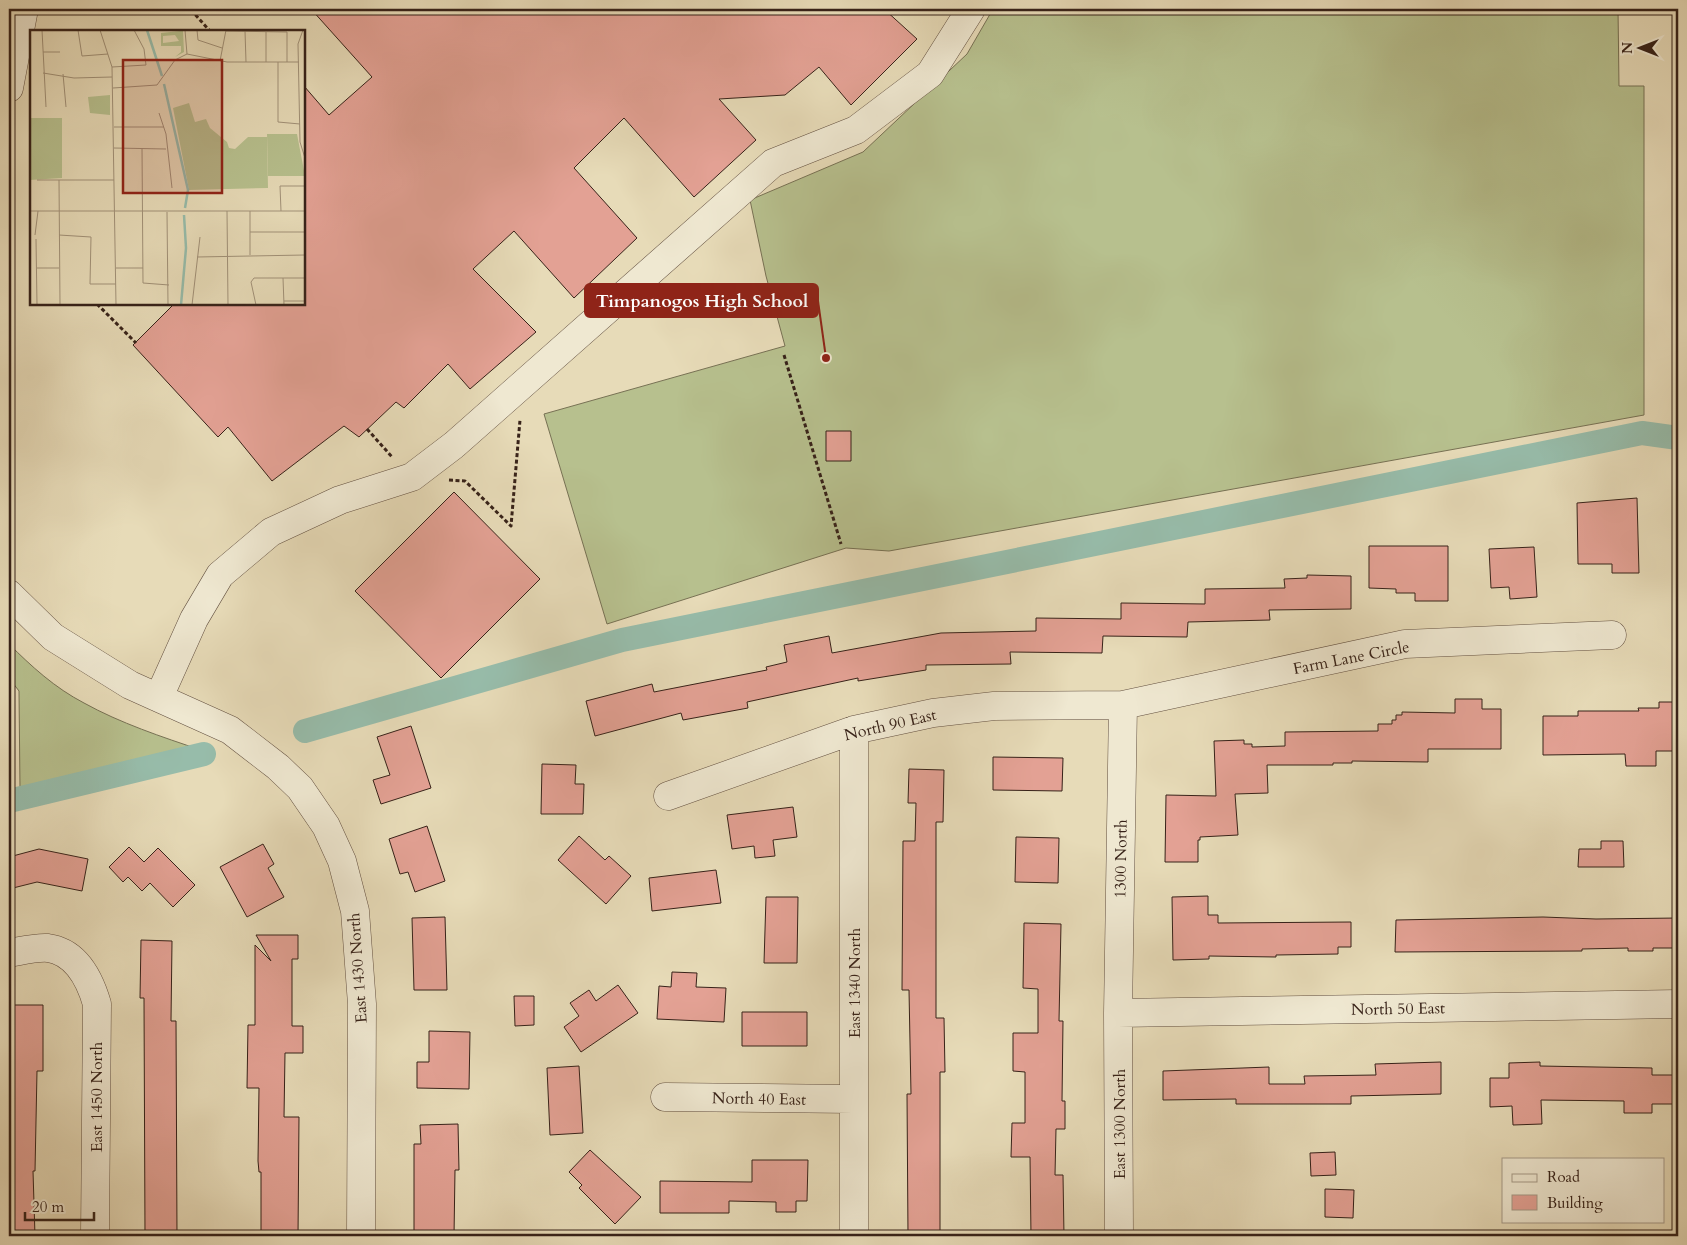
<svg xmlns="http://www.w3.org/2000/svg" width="1687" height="1245" font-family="Cardo,serif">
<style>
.grass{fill:#b7c08e;stroke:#777154}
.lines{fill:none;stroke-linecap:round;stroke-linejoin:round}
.canal{stroke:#97bcaa;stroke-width:24}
.building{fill:#e3a194;stroke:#372219}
.minor-casing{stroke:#635041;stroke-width:29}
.path{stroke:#372219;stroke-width:3;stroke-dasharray:4 2.5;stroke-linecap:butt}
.minor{stroke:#efe8d1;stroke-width:28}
.labels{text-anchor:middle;stroke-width:4;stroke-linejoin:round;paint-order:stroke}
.street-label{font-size:16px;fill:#372219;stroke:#efe8d1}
.inset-river{fill:none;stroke:#97bcaa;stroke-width:2.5}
.inset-road{fill:none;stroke:#a19178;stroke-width:1}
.view{fill:#8f2418;fill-opacity:0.15;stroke:#8f2418;stroke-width:2.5}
.inset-edge{fill:none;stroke:#372219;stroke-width:2.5}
.leader{fill:none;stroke:#8f2418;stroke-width:2}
.callout-dot{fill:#8f2418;stroke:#efe8d1;stroke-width:2}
.callout{fill:#8f2418;stroke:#8f2418;stroke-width:2}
.callout-label{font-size:18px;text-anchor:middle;font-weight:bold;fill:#fff}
</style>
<rect width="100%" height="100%" fill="#e7dbb8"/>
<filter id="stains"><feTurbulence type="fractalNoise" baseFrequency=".004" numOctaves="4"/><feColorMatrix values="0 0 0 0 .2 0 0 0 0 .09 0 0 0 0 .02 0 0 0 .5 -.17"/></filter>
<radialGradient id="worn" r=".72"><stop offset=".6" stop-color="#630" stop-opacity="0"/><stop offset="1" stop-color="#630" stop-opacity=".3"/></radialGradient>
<!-- grass -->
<path class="grass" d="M 993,9 L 1618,9 L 1619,86 L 1644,86 L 1644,415 L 889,551 L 846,548 L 607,624 L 544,414 L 785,346 L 766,276 L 750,200 L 863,152 L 967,54 Z
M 9,644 C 31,666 55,688 84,703 C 120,723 162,737 201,750 L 20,789 L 19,691 L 9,678 Z"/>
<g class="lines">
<!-- canal -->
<path class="canal" d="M 305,731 L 622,640 L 1642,433 L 1678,438
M 9,801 L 204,754"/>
</g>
<!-- building -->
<path class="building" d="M 311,9 L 884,9 L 917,39 L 851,105 L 819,67 L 785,95 L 719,99 L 756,140 L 694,197 L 624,118 L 574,168 L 637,238 L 574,298 L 514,231 L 473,269 L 536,332 L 470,389 L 448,364 L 404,408 L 396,402 L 359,437 L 344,426 L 272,481 L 228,427 L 218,437 L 133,345 L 174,304 L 304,304 L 304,86 L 329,115 L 372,77 Z
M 826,431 L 851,431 L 851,461 L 826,461 Z
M 454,492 L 540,579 L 441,678 L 355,591 Z
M 1637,498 L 1639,573 L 1612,573 L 1612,564 L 1578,564 L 1577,503 Z
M 1369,546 L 1448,546 L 1448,601 L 1415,601 L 1415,593 L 1396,593 L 1396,589 L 1369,588 Z
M 1534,547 L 1537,597 L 1510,599 L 1509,587 L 1491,588 L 1489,549 Z
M 1307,575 L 1351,576 L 1351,609 L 1269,610 L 1270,620 L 1188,622 L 1187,637 L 1103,636 L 1102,653 L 1010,652 L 1011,664 L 926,665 L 926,670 L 858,681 L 858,678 L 747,702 L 748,708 L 683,720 L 681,713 L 595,736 L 586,701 L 652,684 L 654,692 L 767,670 L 766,667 L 787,662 L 784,645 L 829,636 L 832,653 L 941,633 L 1036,631 L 1036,618 L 1121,619 L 1121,603 L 1205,604 L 1205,589 L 1285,588 L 1284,579 L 1307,578 Z
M 1455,699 L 1482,699 L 1482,709 L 1501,709 L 1501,749 L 1428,749 L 1428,762 L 1352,761 L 1352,763 L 1333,763 L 1333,765 L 1267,765 L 1268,793 L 1235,794 L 1238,835 L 1200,837 L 1200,840 L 1198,840 L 1198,862 L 1165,862 L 1166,795 L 1216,796 L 1214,741 L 1244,740 L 1244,744 L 1252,744 L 1252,747 L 1285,746 L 1285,732 L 1378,731 L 1378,724 L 1392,724 L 1392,720 L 1396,720 L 1396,715 L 1402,715 L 1402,712 L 1455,713 Z
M 1659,702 L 1678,702 L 1678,751 L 1656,751 L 1656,766 L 1626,766 L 1625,754 L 1543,755 L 1543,716 L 1578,716 L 1578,711 L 1639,711 L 1638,708 L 1659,708 Z
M 411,726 L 431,788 L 381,804 L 373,780 L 390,775 L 377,737 Z
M 993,757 L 1063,758 L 1062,791 L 993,790 Z
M 542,764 L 576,765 L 575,784 L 584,784 L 583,814 L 541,814 Z
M 909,769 L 944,770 L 943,822 L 936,822 L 936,1018 L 944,1018 L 945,1072 L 940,1072 L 940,1236 L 908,1236 L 907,1094 L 911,1094 L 909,990 L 902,990 L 903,841 L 915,841 L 916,803 L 908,803 Z
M 793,807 L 797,837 L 773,840 L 775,856 L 755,858 L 754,846 L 732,849 L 727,815 Z
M 427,826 L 445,881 L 415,892 L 408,872 L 400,874 L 389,839 Z
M 579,836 L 605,860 L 609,856 L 631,876 L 606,904 L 558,860 Z
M 1016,837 L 1059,838 L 1058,883 L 1015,882 Z
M 1601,841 L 1623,841 L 1624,867 L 1578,867 L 1579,849 L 1601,849 Z
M 263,844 L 274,864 L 268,868 L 284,897 L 247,917 L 220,867 Z
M 129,847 L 144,862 L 158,848 L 195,885 L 173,907 L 150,883 L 142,891 L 128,877 L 123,882 L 109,867 Z
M 39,849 L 88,859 L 82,891 L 37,882 L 9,889 L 9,857 Z
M 716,870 L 721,903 L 652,911 L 649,878 Z
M 1208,896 L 1208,915 L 1218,915 L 1218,923 L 1351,922 L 1351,947 L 1338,947 L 1338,954 L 1276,955 L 1276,957 L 1209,956 L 1209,959 L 1173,960 L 1172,897 Z
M 766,897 L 798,897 L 797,963 L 764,963 Z
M 445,917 L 447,990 L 414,990 L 412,918 Z
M 1543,917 L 1596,919 L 1678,918 L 1678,948 L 1653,948 L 1653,951 L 1628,951 L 1628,948 L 1582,949 L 1582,951 L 1395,952 L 1396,920 Z
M 1024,923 L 1061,924 L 1059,1021 L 1063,1021 L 1062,1101 L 1065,1101 L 1065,1129 L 1056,1129 L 1055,1175 L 1063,1175 L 1064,1236 L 1031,1236 L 1030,1157 L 1011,1157 L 1012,1123 L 1025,1123 L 1025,1072 L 1013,1071 L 1013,1033 L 1038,1033 L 1038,989 L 1023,988 Z
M 256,935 L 298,935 L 298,959 L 292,959 L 292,1026 L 303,1026 L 303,1053 L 285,1053 L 284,1117 L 299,1117 L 298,1236 L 261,1236 L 261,1172 L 259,1172 L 258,1161 L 259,1088 L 247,1088 L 248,1025 L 255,1025 L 255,945 L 271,961 Z
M 141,940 L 172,941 L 171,1021 L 176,1021 L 177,1236 L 145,1236 L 144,998 L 140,998 Z
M 672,972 L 697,973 L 696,987 L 726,988 L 724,1022 L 657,1019 L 659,986 L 671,987 Z
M 618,985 L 638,1013 L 581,1052 L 564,1027 L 579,1016 L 570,1003 L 589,990 L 596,1001 Z
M 514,996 L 534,996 L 534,1025 L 515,1026 Z
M 12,1005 L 43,1005 L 43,1071 L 37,1071 L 35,1171 L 33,1171 L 35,1236 L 9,1236 L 9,1097 L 12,1097 Z
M 742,1012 L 807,1012 L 807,1046 L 742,1046 Z
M 429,1031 L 470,1032 L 469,1089 L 417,1088 L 417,1062 L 429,1062 Z
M 1441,1062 L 1441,1094 L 1351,1096 L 1351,1104 L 1236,1104 L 1236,1099 L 1163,1100 L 1163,1071 L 1269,1067 L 1269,1084 L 1305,1084 L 1304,1076 L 1376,1075 L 1375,1064 Z
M 1540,1062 L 1540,1066 L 1652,1068 L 1652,1075 L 1678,1075 L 1678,1104 L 1652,1104 L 1652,1113 L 1624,1113 L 1624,1101 L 1541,1100 L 1542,1124 L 1513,1125 L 1512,1106 L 1490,1107 L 1490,1078 L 1509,1078 L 1509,1063 Z
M 579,1066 L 583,1133 L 550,1135 L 547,1068 Z
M 458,1124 L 459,1170 L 455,1170 L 454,1236 L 414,1236 L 414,1144 L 421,1144 L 420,1125 Z
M 590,1150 L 641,1197 L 615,1224 L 579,1188 L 582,1185 L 569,1172 Z
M 1335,1152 L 1336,1175 L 1311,1176 L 1310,1153 Z
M 752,1160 L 808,1160 L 807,1201 L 796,1201 L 796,1212 L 776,1212 L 776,1202 L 729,1201 L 729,1213 L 660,1213 L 660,1181 L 752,1182 Z
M 1325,1189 L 1354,1190 L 1353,1218 L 1325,1217 Z"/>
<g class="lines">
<!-- minor casing -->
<g class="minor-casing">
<path id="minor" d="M 9,88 L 24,9
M 9,594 L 53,637 L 130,685 L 230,730 L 278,767 L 300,788 L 326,826 L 342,861 L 355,911 L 362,1004 L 361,1236
M 159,697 L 194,619 L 220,575 L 271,532 L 340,500 L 412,477 L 454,445 L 773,163 L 856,130 L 930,74 L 971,9
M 854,730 L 854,1236
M 668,796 L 854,730 L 933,713 L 994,706 L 1123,705 L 1405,644 L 1612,635
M 9,953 C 21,951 36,947 48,948 C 77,952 90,980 97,1004 L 95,1236
M 1118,1013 L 1678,1004
M 665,1097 L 853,1099
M 1119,1236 L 1118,1013 L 1123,705"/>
</g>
<!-- path -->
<path class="path" d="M 191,10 L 210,31
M 97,304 L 136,343
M 784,355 L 841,544
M 367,429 L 393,458
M 449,480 L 465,481 L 511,526 L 520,420"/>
<!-- minor -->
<use href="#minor" class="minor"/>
</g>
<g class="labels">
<!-- street labels -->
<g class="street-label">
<text transform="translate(1351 657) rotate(-11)" y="6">Farm Lane Circle</text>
<text transform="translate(890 724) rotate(-13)" y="6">North 90 East</text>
<text transform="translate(1120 859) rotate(-89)" y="6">1300 North</text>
<text transform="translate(357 968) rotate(-94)" y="6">East 1430 North</text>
<text transform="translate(854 983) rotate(-90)" y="6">East 1340 North</text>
<text transform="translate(1398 1008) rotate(-1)" y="6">North 50 East</text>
<text transform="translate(96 1097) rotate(-90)" y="6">East 1450 North</text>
<text transform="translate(759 1098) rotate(1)" y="6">North 40 East</text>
<text transform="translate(1119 1124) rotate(-90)" y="6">East 1300 North</text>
</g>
</g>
<!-- overview -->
<g transform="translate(30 30)">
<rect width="275" height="275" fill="#e7dbb8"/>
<path d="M 150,1 L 153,1 L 154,22 L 145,27 L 151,22 L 151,16 L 131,16 L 131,3 ZM 133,6 L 145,5 L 149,11 L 133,13 ZM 80,65 L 80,85 L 60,83 L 58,67 ZM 159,73 L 165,92 L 176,89 L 180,98 L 197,112 L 199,118 L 205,119 L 218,107 L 237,107 L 238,158 L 159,160 L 143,78 Z" fill="#b7c08e" fill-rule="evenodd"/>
<path d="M 0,88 L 32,88 L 32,148 L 0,150 ZM 237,104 L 267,104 L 275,146 L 238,146 Z" fill="#b7c08e"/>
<path class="inset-river" d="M 117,0 L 132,46M 134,54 L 158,160 L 155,178M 151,275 L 156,218 L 154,185"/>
<path class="inset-road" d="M 12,0 L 16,77M 48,0 L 52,26 L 78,24M 70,0 L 82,37 L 86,275M 155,0 L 157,24M 167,0 L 168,10 L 192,18M 273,0 L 268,14 L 270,112 L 275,128M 196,1 L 257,2 L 257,32M 215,1 L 216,32M 13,22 L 30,22M 190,31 L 196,0M 236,32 L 236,2M 248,32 L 248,92 L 270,94M 82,37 L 116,35 L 114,19 L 104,0M 13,43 L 44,48 L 82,47M 33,44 L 36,77M 83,58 L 127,55 L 145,30 L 157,24 L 197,32 L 269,32M 129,83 L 136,104 L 142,158M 84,97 L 134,97M 84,118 L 136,119M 112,118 L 113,253 L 139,255M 7,150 L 84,150M 29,150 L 30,275M 0,181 L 275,181M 197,181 L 198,275M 220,181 L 220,225M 251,181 L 250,156 L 275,156M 137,182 L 138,275M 220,202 L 275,202M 5,205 L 8,181M 29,205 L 61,207 L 60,254 L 86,254M 6,209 L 7,275M 167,227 L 275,225M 7,238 L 29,238M 86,238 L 113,238M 253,248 L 254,275M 254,271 L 275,271M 162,275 L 170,207M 226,275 L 221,252 L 224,248 L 275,248"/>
<path class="view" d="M 93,30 L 192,30 L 192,163 L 93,163 Z"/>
<rect width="275" height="275" class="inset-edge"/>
</g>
<!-- callouts -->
<path class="leader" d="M826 358L818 301"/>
<circle class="callout-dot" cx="826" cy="358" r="5"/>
<rect class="callout" x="585" y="284" width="233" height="33" rx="5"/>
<g class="callout-label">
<text x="702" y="307">Timpanogos High School</text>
</g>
<!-- margin -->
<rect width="1687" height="1245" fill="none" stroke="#e7dbb8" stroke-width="30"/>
<rect x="10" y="10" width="1667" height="1225" fill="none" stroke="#372219" stroke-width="2.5"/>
<rect x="15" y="15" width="1657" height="1215" fill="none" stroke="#372219"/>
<!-- legend -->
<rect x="1502" y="1158" width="162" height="65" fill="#efe8d1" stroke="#a59987"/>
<rect x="1512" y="1174" width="25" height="8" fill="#efe8d1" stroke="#a59987"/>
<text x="1547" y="1182" font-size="15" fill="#372219">Road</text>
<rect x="1512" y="1195" width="25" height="15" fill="#e3a194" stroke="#a59987"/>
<text x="1547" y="1208" font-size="15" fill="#372219">Building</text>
<!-- north arrow -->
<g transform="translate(1640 48) rotate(270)" stroke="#efe8d1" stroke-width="4" paint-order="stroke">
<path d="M0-4L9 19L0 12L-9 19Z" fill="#372219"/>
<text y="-8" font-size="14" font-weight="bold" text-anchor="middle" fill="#372219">N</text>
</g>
<!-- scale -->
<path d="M25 1212v8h69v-8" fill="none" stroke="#372219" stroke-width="2.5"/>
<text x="32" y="1212" font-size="15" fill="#372219" stroke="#efe8d1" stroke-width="4" paint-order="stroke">20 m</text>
<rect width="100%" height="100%" filter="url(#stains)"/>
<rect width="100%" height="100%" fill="url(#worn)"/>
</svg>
